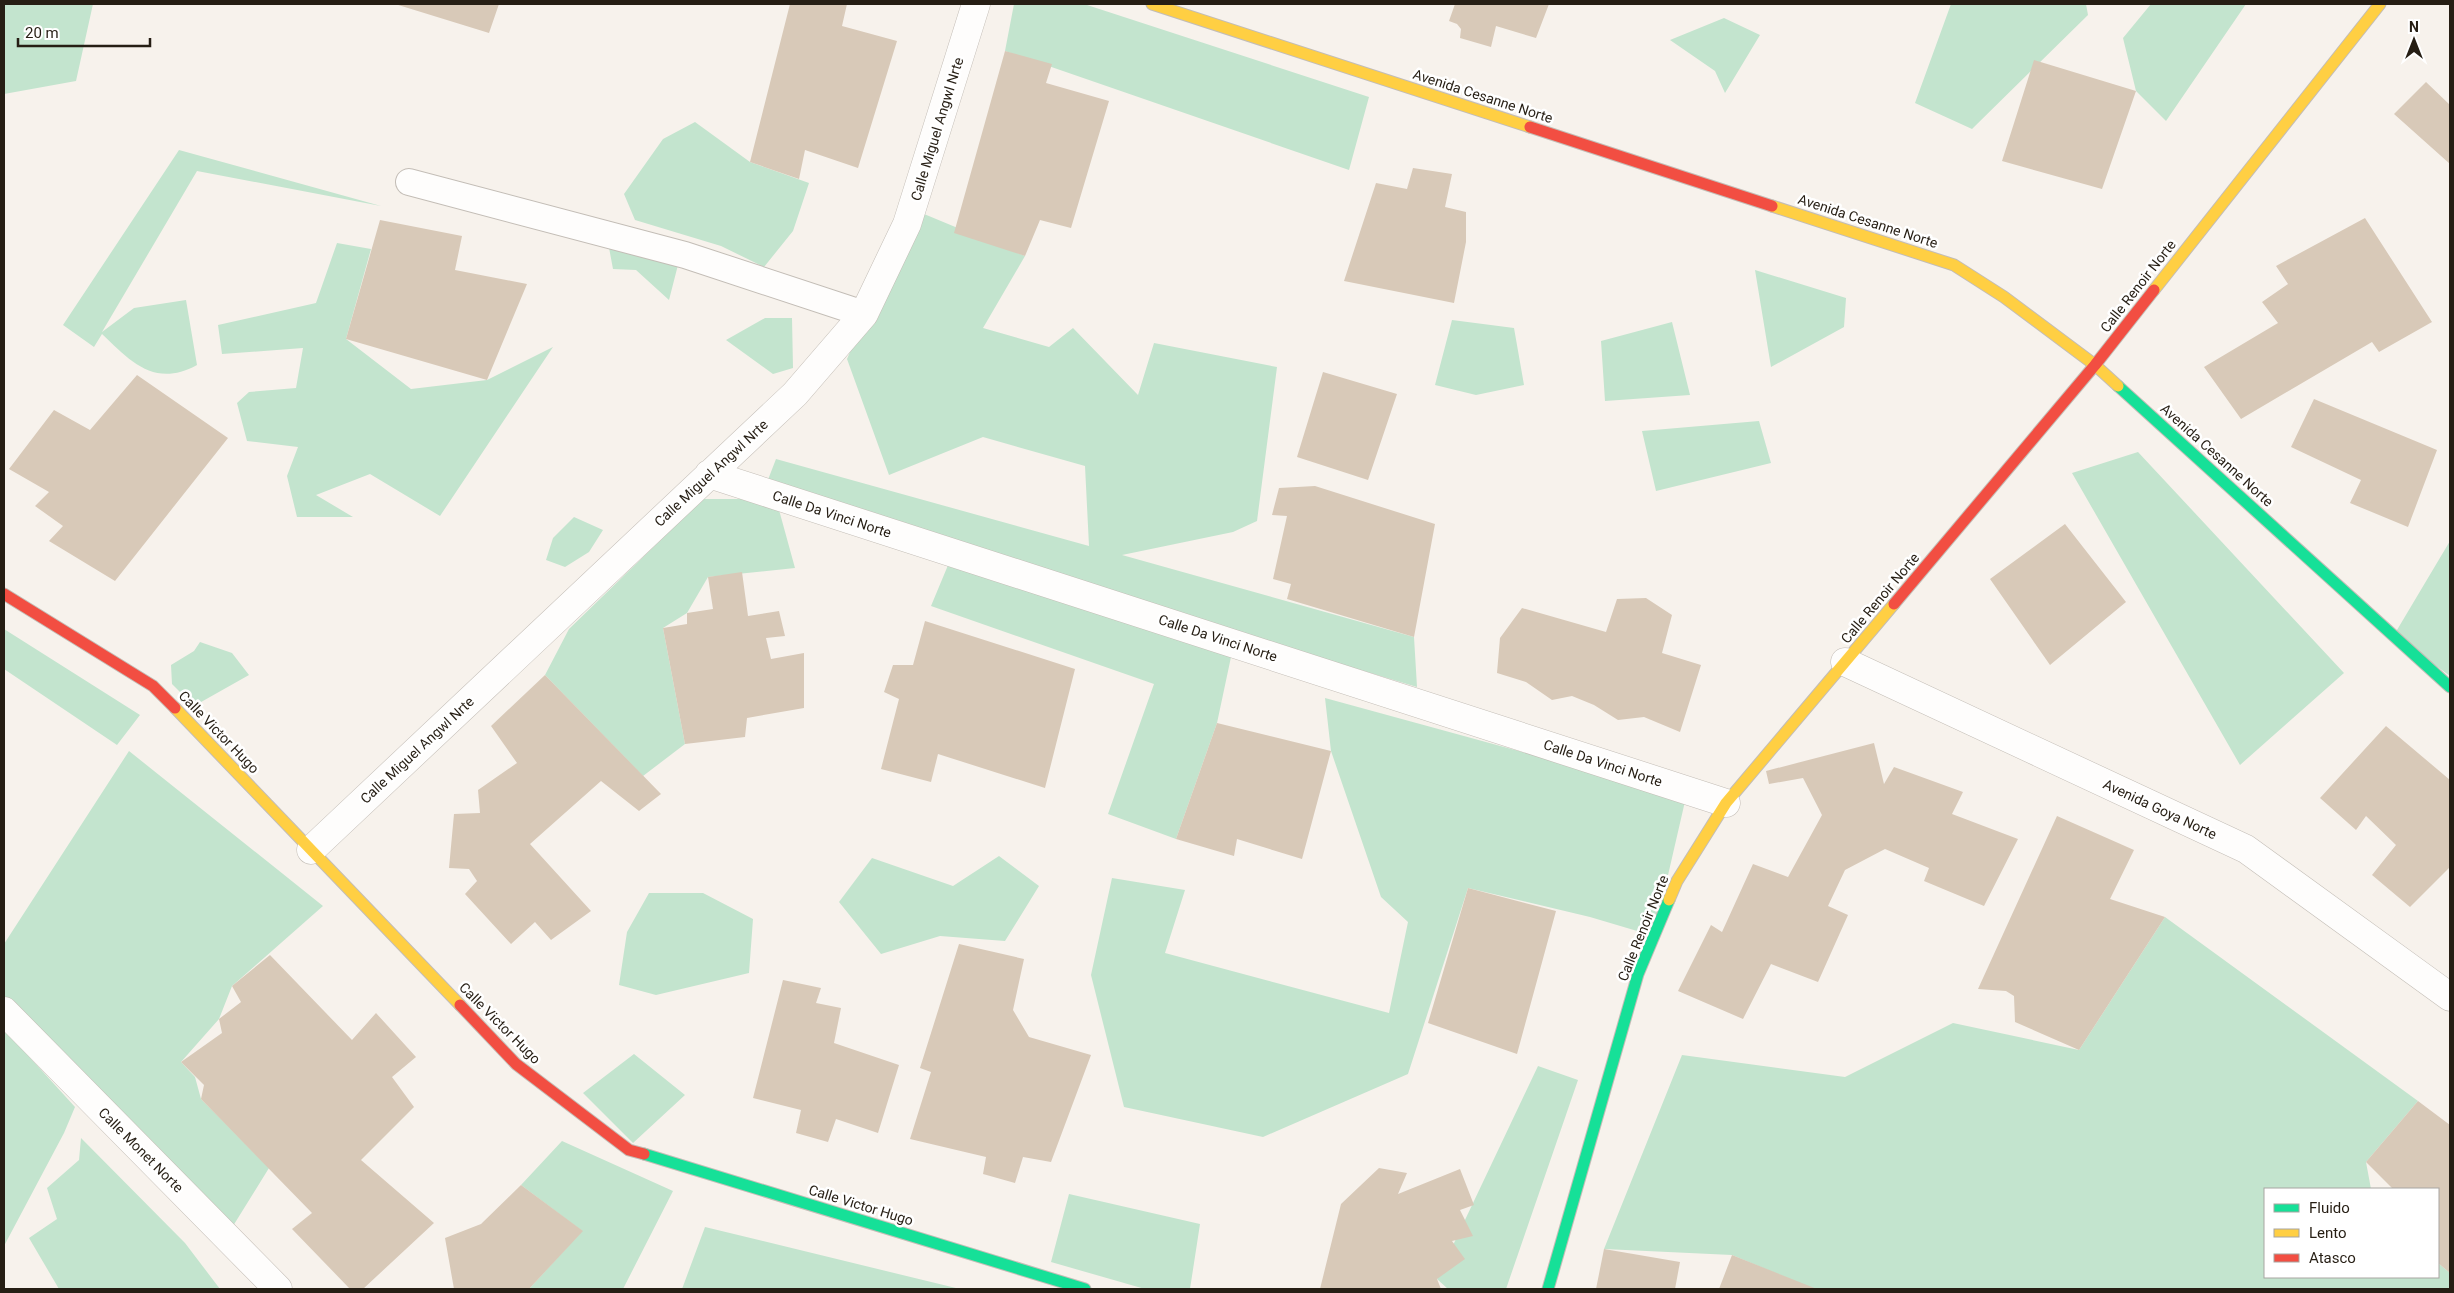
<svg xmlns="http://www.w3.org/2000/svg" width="2454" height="1293" font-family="Roboto,sans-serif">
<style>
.green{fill:#c3e4ce}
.building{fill:#d8c9b8}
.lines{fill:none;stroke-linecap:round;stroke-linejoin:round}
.lane-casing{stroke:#c3bdb6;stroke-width:28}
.street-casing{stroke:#c3bdb6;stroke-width:29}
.fast-casing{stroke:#c3bdb6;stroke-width:13}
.slow-casing{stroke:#c3bdb6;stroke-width:13}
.jam-casing{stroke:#c3bdb6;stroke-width:13}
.lane{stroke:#fefdfc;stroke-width:26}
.street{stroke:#fefdfc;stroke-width:28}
.fast{stroke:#16e098;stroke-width:11}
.slow{stroke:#ffcf43;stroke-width:11}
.jam{stroke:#f24e42;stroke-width:11}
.labels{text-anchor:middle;stroke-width:5;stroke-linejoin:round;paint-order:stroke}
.street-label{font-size:14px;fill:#261e14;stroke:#fff}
</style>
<rect width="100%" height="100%" fill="#f7f2ec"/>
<!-- green -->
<path class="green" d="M 4,4 L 93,4 L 76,81 L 4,94 Z
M 1014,4 L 1084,4 L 1369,97 L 1349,170 L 1005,51 Z
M 1951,4 L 2086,4 L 2088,15 L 1972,129 L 1915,103 Z
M 2151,4 L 2246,4 L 2166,121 L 2136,91 L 2123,38 Z
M 1724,18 L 1760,35 L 1725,93 L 1715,71 L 1670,40 Z
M 695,122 L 750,162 L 809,183 L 793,231 L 764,267 L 721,246 L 635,220 L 624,194 L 663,139 Z
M 179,150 L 381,206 L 197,171 L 102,332 L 134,308 L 186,300 L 197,365 C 155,388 131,362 102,334 L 94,347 L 63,325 Z
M 912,209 L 1025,256 L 983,328 L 1049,347 L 1073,328 L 1138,395 L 1154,343 L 1277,367 L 1257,521 L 1233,532 L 1122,555 L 1414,637 L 1417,687 L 764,490 L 776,459 L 1089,546 L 1085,466 L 983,437 L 889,475 L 847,359 Z
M 607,237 L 679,261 L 669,300 L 636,270 L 613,269 Z
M 337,243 L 371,249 L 346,339 L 411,389 L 487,380 L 553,347 L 440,516 L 370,474 L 316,495 L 353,517 L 297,517 L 287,476 L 298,447 L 247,441 L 237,403 L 249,392 L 296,388 L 303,348 L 222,354 L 218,325 L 316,303 Z
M 1755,270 L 1846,298 L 1844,327 L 1771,367 Z
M 765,318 L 792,318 L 793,368 L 773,374 L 726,340 Z
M 1452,320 L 1514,328 L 1524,385 L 1476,395 L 1435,385 Z
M 1672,322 L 1690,395 L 1605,401 L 1601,341 Z
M 1759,421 L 1771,463 L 1656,491 L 1642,431 Z
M 2138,452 L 2344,673 L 2240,765 L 2072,473 Z
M 703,499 L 776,499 L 795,568 L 708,577 L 687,613 L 663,628 L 685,744 L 643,776 L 545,675 L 569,629 Z
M 574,517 L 603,530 L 589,552 L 565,567 L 546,560 L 553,538 Z
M 2450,541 L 2450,676 L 2394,635 Z
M 951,558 L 1231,657 L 1217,723 L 1176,839 L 1108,814 L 1154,684 L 931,606 Z
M 4,629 L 140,715 L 117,745 L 4,669 Z
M 200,642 L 232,653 L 249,675 L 194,706 L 172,684 L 171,665 L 194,651 Z
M 1325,698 L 1686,797 L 1654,936 L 1590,917 L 1468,888 L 1408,1074 L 1263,1137 L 1124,1107 L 1091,975 L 1112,878 L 1185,890 L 1165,953 L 1389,1013 L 1408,922 L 1381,897 L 1331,751 Z
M 129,751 L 323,906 L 232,986 L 219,1019 L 181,1062 L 195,1077 L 201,1099 L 269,1168 L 233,1226 L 4,1000 L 4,944 Z
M 999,856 L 1039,886 L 1005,941 L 940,936 L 881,954 L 839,902 L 872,858 L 953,886 Z
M 649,893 L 703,893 L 753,919 L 749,973 L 656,995 L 619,985 L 627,932 Z
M 2165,917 L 2418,1101 L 2366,1162 L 2371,1189 L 2265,1189 L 2265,1277 L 2438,1277 L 2438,1263 L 2450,1273 L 2450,1289 L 1814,1289 L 1732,1255 L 1604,1249 L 1682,1055 L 1845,1077 L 1953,1023 L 2079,1050 Z
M 4,1029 L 75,1107 L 64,1133 L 4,1246 Z
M 634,1054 L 685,1095 L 633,1143 L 583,1093 Z
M 1538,1066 L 1578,1080 L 1506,1289 L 1448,1289 L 1437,1279 Z
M 81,1138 L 185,1243 L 220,1289 L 59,1289 L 29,1238 L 57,1219 L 47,1188 L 79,1160 Z
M 562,1141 L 673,1191 L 623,1289 L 529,1289 L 582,1231 L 521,1185 Z
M 1069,1194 L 1200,1224 L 1190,1289 L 1145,1289 L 1051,1262 Z
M 705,1227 L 960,1289 L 682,1289 Z"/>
<!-- building -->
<path class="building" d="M 395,4 L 499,4 L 489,33 Z
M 790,4 L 847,4 L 842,26 L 897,41 L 858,168 L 805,150 L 799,179 L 750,162 Z
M 1455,4 L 1549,4 L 1536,38 L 1496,26 L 1491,47 L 1460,38 L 1461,29 L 1457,24 L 1449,21 Z
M 1005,51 L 1052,64 L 1046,83 L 1109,101 L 1071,228 L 1040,220 L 1025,256 L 954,233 Z
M 2034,60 L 2136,91 L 2102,189 L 2002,161 Z
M 2426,82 L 2450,105 L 2450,164 L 2394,114 Z
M 1413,168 L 1452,174 L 1445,207 L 1466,212 L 1466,242 L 1454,303 L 1344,281 L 1376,183 L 1407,189 Z
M 2365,218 L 2432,322 L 2379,352 L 2372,342 L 2241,419 L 2204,367 L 2278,323 L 2262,302 L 2288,284 L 2276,266 Z
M 380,220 L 462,236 L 455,270 L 527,284 L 487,380 L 346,339 Z
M 1323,372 L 1397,394 L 1368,480 L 1297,457 Z
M 137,375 L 228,438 L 115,581 L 49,541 L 63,526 L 35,506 L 49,492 L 9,469 L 54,410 L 90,430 Z
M 2314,399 L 2437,450 L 2408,527 L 2350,503 L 2361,480 L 2291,447 Z
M 1315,486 L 1435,524 L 1414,637 L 1287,599 L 1291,584 L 1273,579 L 1287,516 L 1272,515 L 1279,488 Z
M 2065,524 L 2126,602 L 2050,665 L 1990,579 Z
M 742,572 L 748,616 L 779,611 L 785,636 L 766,638 L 771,659 L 804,653 L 804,708 L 747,718 L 745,737 L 685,744 L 663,628 L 687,624 L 687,613 L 713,609 L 708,577 Z
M 1646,598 L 1672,615 L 1662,653 L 1701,665 L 1680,732 L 1644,717 L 1618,720 L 1594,705 L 1572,696 L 1552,700 L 1526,682 L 1497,673 L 1500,638 L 1522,608 L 1606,632 L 1617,599 Z
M 925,621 L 1075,669 L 1045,788 L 938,754 L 931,782 L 881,769 L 899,699 L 884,692 L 893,665 L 913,665 Z
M 545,675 L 661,794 L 639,811 L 601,781 L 530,844 L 591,911 L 551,940 L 535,922 L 511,944 L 465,894 L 477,881 L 469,869 L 449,868 L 454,814 L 480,813 L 478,790 L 517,763 L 491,726 Z
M 1217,723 L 1331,751 L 1302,859 L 1237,839 L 1234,856 L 1176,839 Z
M 2386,726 L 2450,780 L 2450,867 L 2410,907 L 2372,875 L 2396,845 L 2366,816 L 2356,830 L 2320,798 Z
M 1874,743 L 1884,784 L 1894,767 L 1963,792 L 1952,814 L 2018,839 L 1984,906 L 1924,881 L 1929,868 L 1885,849 L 1845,870 L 1828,906 L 1848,915 L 1818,982 L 1771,964 L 1743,1019 L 1678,991 L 1711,925 L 1722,932 L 1753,864 L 1788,877 L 1822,815 L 1803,778 L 1769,784 L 1766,771 Z
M 2057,816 L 2134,850 L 2110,899 L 2165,917 L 2079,1050 L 2015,1022 L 2014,996 L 2006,991 L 1978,989 Z
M 1468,888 L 1556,911 L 1517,1054 L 1428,1023 Z
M 959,944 L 1024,959 L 1013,1010 L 1029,1037 L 1091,1055 L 1051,1162 L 1023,1157 L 1015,1183 L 983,1174 L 986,1157 L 910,1139 L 931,1072 L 920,1068 Z
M 270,955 L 352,1040 L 376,1013 L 416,1057 L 392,1077 L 414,1107 L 361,1160 L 434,1223 L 363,1289 L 350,1289 L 292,1229 L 312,1213 L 201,1099 L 204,1085 L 181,1062 L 222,1033 L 219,1019 L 241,1002 L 232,986 Z
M 783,980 L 821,988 L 816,1003 L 841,1008 L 834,1043 L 899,1065 L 878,1133 L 836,1119 L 828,1142 L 796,1133 L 801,1110 L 753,1098 Z
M 2418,1101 L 2450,1125 L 2450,1273 L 2438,1263 L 2438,1189 L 2393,1189 L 2366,1162 Z
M 1379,1168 L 1407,1173 L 1398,1194 L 1460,1169 L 1474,1205 L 1460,1210 L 1473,1236 L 1452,1241 L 1465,1259 L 1437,1279 L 1441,1289 L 1320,1289 L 1341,1204 Z
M 521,1185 L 583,1231 L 529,1289 L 454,1289 L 445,1238 L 481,1224 Z
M 1604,1249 L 1680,1262 L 1675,1289 L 1596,1289 Z
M 1732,1255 L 1817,1289 L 1719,1289 Z"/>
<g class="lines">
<!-- lane casing -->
<g class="lane-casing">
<path id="lane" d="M 409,182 L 685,255 L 864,314"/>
</g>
<!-- street casing -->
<g class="street-casing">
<path id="street" d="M 709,474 L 1726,803
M 1845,662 L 2246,849 L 2450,997
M 311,850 L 795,394 L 864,314 L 907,224 L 976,4
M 4,1011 L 278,1289"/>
</g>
<!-- fast casing -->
<g class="fast-casing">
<path id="fast" d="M 2118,386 L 2450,687
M 644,1154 L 1085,1289
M 1548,1289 L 1638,974 L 1669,900"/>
</g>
<!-- slow casing -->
<g class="slow-casing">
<path id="slow" d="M 1152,4 L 1530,127
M 1772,206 L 1954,265 L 2004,297 L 2095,365 L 2118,386
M 2154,290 L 2380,4
M 175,708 L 460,1005
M 1669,900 L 1677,881 L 1726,803 L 1894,604"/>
</g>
<!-- jam casing -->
<g class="jam-casing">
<path id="jam" d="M 1530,127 L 1772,206
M 4,594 L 153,686 L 175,708
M 1894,604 L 2095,365 L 2154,290
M 460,1005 L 516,1064 L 629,1150 L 644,1154"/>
</g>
<!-- lane -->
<use href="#lane" class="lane"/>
<!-- street -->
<use href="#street" class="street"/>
<!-- fast -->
<use href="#fast" class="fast"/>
<!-- slow -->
<use href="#slow" class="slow"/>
<!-- jam -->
<use href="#jam" class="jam"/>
</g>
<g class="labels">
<!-- street labels -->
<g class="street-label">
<text transform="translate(1483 96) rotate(18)" y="5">Avenida Cesanne Norte</text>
<text transform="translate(937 129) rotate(-73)" y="5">Calle Miguel Angwl Nrte</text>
<text transform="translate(1868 221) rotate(18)" y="5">Avenida Cesanne Norte</text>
<text transform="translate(2138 286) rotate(-52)" y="5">Calle Renoir Norte</text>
<text transform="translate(2217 455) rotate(42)" y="5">Avenida Cesanne Norte</text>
<text transform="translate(711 473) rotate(-43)" y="5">Calle Miguel Angwl Nrte</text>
<text transform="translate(832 514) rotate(18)" y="5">Calle Da Vinci Norte</text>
<text transform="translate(1880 598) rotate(-50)" y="5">Calle Renoir Norte</text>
<text transform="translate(1218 638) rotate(18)" y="5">Calle Da Vinci Norte</text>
<text transform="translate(219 732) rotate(46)" y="5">Calle Victor Hugo</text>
<text transform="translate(417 750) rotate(-43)" y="5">Calle Miguel Angwl Nrte</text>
<text transform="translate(1603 763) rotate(18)" y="5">Calle Da Vinci Norte</text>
<text transform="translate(2160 809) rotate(25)" y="5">Avenida Goya Norte</text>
<text transform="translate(1643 928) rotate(-68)" y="5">Calle Renoir Norte</text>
<text transform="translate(500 1023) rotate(45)" y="5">Calle Victor Hugo</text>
<text transform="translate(141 1150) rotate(45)" y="5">Calle Monet Norte</text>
<text transform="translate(861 1205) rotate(17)" y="5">Calle Victor Hugo</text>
</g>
</g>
<!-- border -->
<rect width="2454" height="1293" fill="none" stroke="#261e14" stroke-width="10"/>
<!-- legend -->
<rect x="2264" y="1188" width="175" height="90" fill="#ffffff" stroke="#a8a5a1"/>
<rect x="2274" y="1204" width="25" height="8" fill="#16e098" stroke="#a8a5a1"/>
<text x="2309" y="1213" font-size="15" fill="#261e14">Fluido</text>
<rect x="2274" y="1229" width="25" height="8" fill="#ffcf43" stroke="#a8a5a1"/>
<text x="2309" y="1238" font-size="15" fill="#261e14">Lento</text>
<rect x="2274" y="1254" width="25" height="8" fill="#f24e42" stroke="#a8a5a1"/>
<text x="2309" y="1263" font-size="15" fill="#261e14">Atasco</text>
<!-- north arrow -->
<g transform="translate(2414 40)" stroke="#ffffff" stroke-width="4" paint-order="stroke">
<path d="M0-4L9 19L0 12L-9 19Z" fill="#261e14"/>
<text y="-8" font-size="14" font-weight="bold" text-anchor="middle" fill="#261e14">N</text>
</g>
<!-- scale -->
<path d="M18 38v8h132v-8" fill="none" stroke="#261e14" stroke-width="2.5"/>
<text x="25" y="38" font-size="15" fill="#261e14" stroke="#ffffff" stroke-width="4" paint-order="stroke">20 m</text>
</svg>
